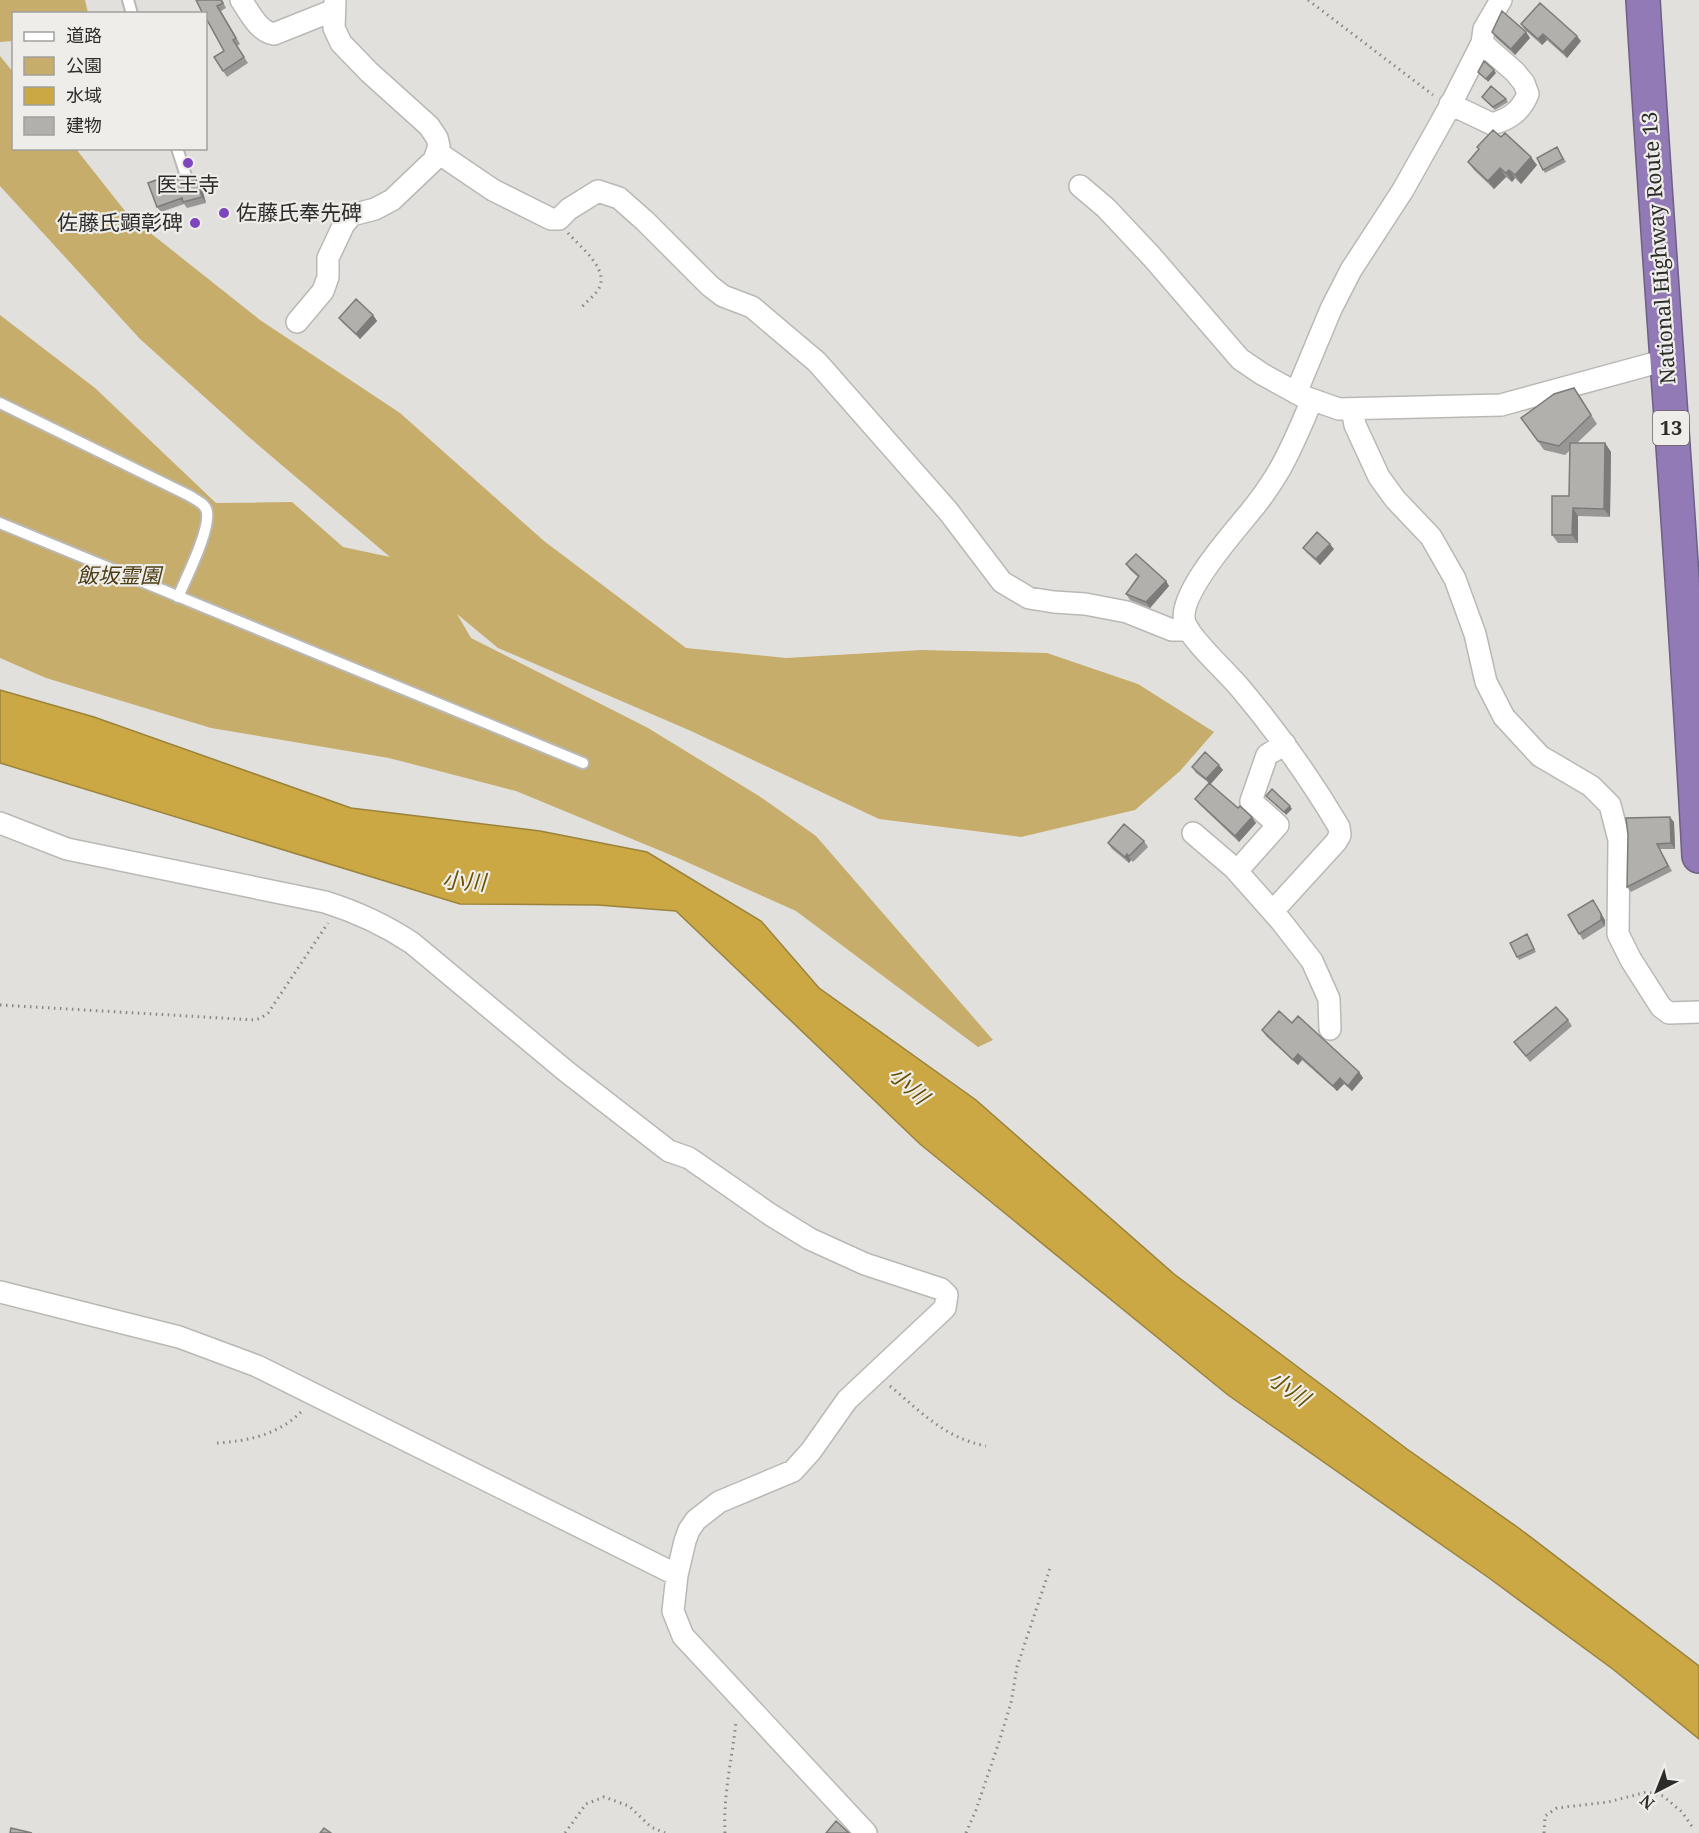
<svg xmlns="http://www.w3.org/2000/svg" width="1699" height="1833" font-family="'Noto Serif','Noto Sans JP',serif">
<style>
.green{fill:#c7ad6b}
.water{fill:#cba844;stroke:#9b833c;stroke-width:1.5}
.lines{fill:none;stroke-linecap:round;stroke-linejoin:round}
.lane-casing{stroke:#b9b8b5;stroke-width:14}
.street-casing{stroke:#b9b8b5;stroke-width:24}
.highway-casing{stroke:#6e5f86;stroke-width:36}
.path{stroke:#888885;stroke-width:3;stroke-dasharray:1.5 4.5;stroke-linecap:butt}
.lane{stroke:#fff;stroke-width:10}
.street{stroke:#fff;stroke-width:21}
.highway{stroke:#927ab7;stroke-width:33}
.wall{fill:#999795}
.shaded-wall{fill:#7d7b79}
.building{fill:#b2b0ad;stroke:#7d7b79;stroke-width:1.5}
.poi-dot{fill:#7d46bd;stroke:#eeedea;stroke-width:2}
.labels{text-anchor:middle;stroke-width:4.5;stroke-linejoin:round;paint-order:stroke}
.shield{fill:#eeedea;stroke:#666664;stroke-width:1.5}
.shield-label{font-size:20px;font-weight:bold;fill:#2c2c2a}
.poi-label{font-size:21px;fill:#2c2c2a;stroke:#eeedea}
.street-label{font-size:21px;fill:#2c2c2a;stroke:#eeedea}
.park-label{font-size:21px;font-style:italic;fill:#4b3c12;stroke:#eeedea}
.water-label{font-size:22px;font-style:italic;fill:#695100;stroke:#eeedea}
</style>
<rect width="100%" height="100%" fill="#e1e0dc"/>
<!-- green -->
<path class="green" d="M 0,0 L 85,0 L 88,13 L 14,14 L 13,41 L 0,42 Z
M 0,56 L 13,72 L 14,148 L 76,149 L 129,216 L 260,320 L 400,413 L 544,541 L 686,648 L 786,658 L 921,650 L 1047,653 L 1138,684 L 1214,732 L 1180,771 L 1135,810 L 1021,837 L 879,819 L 691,731 L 498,648 L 457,614 L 471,638 L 648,728 L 759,796 L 816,836 L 993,1040 L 978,1047 L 796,911 L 678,858 L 516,791 L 389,758 L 211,728 L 46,678 L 0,658 L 0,315 L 95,388 L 216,503 L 292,502 L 343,547 L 390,557 L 250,438 L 140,339 L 0,186 Z"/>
<!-- water -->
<path class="water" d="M 0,690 L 94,717 L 351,808 L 540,831 L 647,852 L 761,921 L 819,988 L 976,1100 L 1174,1274 L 1407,1449 L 1520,1529 L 1699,1666 L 1699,1739 L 1614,1670 L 1489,1578 L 1228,1395 L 920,1144 L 676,911 L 598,905 L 460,904 L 0,763 Z"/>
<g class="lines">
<!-- lane casing -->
<g class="lane-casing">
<path id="lane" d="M 128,0 L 132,14
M 177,148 L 186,176
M 0,403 L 190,496 C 196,500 206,504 207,512 C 210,531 186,578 178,597
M 0,523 L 583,763"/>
</g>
<!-- street casing -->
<g class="street-casing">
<path id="street" d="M 241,0 C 250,13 258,31 274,34 L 334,10
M 1450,104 L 1492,124 C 1510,119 1521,111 1528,94 L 1524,83 L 1515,72 L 1482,43
M 437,152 L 493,190 L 551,219 L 559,219 L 569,209 L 598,191 L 619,198 L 645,221 L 710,286 L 723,296 L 752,307 L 817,362 L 948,511 L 1002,582 L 1029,598 L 1054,602 L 1085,604 L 1127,612 L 1172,630 L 1189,630
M 1080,186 L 1106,208 L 1152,257 L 1240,359 L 1262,374 L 1302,396 L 1339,409 L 1501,405 L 1666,360
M 297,322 L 323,291 L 328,277 L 328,258 L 344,224 L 352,215 L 375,209 L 392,200 L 434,160 L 439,146 L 437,138 L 429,126 L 369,72 L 341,43 L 334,28 L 335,0
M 1296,393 L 1331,309 L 1351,270 L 1403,190 L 1449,108 L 1482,43 L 1484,29 L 1501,0
M 1352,409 L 1355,425 L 1379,477 L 1395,499 L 1431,537 L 1455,579 L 1475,634 L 1486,682 L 1504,717 L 1540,756 L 1591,786 L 1610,805 L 1619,840 L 1618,934 L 1631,960 L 1661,1007 L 1669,1013 L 1699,1012
M 0,823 L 67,849 L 325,902 C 357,912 385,925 412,943 L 567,1072 L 669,1151 L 689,1158 L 771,1215 L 810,1239 L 865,1264 L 941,1289 L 947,1295 L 945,1308 L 847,1400 L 811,1451 L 793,1471 L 719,1502 L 696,1520 L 689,1530 L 685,1541 L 677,1575 L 673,1611 L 683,1636 L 866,1833
M 1193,833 L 1234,868 L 1281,921 L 1312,961 L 1329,999 L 1330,1029
M 1237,871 L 1278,825 L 1251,801 L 1267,755 L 1285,744
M 1273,911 L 1336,842 L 1340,835 L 1339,827 C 1310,778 1278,733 1241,689 C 1229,674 1190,639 1185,623 C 1176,596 1233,533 1250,512 C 1260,500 1269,487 1277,474 C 1291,451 1301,425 1312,400
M 0,1292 L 179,1337 L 257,1366 L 677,1575"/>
</g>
<!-- highway casing -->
<g class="highway-casing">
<path id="highway" d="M 1643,0 C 1660,285 1684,570 1699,856"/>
</g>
<!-- path -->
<path class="path" d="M 1308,0 L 1433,95
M 568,233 C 580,247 611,270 598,290 C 594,296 586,302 581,308
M 0,1005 L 255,1020 L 261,1018 L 268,1013 L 328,923
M 890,1386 C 921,1412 945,1438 986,1446
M 217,1443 C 250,1441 280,1434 303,1410
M 565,1833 L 586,1804 L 604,1797 L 629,1806 L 651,1827 L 665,1833
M 725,1833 C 723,1795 732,1759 736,1722
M 966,1833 L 976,1810 L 1000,1739 L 1011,1703 L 1017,1667 L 1050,1568
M 1544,1833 L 1545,1816 L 1557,1808 L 1608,1802 L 1647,1792 L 1663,1796 L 1682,1812 L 1693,1828"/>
<!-- lane -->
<use href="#lane" class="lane"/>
<!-- street -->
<use href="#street" class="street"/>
<!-- highway -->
<use href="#highway" class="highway"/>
</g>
<!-- wall -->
<path class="wall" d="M 222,0 L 226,8 L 221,11 L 240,44 L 237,46 L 248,63 L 227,77 L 214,57 L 224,51 L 206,18 Z
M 1521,24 L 1581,41 L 1567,58 L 1547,40 L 1542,45 L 1525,30 Z
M 1492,32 L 1526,32 L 1530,38 L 1515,55 L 1496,38 Z
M 1482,97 L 1506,99 L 1508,102 L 1495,110 Z
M 1501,137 L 1537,165 L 1521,184 L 1515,178 L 1512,182 L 1506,177 L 1494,189 L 1474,170 L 1468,162 L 1479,149 L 1477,147 Z
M 1557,147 L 1566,162 L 1545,173 L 1537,158 Z
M 189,176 L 192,180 L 196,179 L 201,185 L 206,203 L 187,208 L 184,204 L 161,212 L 157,207 L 174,180 Z
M 373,315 L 377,321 L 360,339 L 343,323 L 339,318 Z
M 1580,397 L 1597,424 L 1577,443 L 1605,443 L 1611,452 L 1610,517 L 1578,516 L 1578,543 L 1558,543 L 1552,535 L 1569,496 L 1570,450 L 1565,455 L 1544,450 L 1521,418 Z
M 1303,548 L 1334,549 L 1320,565 L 1307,553 Z
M 1126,564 L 1166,581 L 1169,586 L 1150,608 L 1130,600 L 1126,594 L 1138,577 L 1130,570 Z
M 1192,767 L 1223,770 L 1210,784 L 1238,808 L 1256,823 L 1239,842 L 1199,804 L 1195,799 L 1209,783 L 1196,773 Z
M 1674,822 L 1675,849 L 1660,849 L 1672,871 L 1631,892 L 1627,887 L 1628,835 Z
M 1144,841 L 1148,847 L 1133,862 L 1131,860 L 1129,863 L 1112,849 L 1108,843 Z
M 1568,915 L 1605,920 L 1605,926 L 1583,940 Z
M 1529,937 L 1536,952 L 1519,960 L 1517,957 Z
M 1568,1020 L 1572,1026 L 1530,1062 L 1514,1042 Z
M 1292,1023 L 1359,1072 L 1363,1078 L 1352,1091 L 1344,1084 L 1337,1091 L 1302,1060 L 1298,1065 L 1266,1036 L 1262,1030 Z"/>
<!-- shaded-wall -->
<path class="shaded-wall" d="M 1526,32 L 1530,38 L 1515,55 L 1511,49 Z
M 1543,34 L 1547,40 L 1542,45 L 1538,39 Z
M 1577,36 L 1581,41 L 1567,58 L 1563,52 Z
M 1494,70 L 1496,73 L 1488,82 L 1486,79 Z
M 1531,157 L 1537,165 L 1521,184 L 1515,175 Z
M 1500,168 L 1506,177 L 1494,189 L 1488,181 Z
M 1509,170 L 1515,178 L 1512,182 L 1506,173 Z
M 196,179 L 201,185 L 206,203 L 202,197 Z
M 373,315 L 377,321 L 360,339 L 356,334 Z
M 1605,443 L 1611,452 L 1610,517 L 1604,509 Z
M 1573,508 L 1578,516 L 1578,543 L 1572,535 Z
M 1330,544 L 1334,549 L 1320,565 L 1316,559 Z
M 1166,581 L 1169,586 L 1150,608 L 1146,602 Z
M 1219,765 L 1223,770 L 1210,785 L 1206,779 Z
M 1290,806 L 1292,809 L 1286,815 L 1284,812 Z
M 1252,817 L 1256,823 L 1239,842 L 1235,836 Z
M 1670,817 L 1674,822 L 1675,849 L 1671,843 Z
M 1127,854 L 1131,860 L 1129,863 L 1125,857 Z
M 1597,906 L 1605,920 L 1605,926 L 1601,920 Z
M 1298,1054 L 1302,1060 L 1298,1065 L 1293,1060 Z
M 1359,1072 L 1363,1078 L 1352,1091 L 1348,1086 Z
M 1340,1078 L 1344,1084 L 1337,1091 L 1333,1086 Z"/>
<!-- building -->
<path class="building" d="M 196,0 L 221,0 L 223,3 L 217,6 L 236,38 L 233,40 L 244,57 L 223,71 L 214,57 L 224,51 L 206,18 L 206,14 L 203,14 Z
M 1540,3 L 1577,36 L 1563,52 L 1543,34 L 1538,39 L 1521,24 Z
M 1502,11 L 1526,32 L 1511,49 L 1492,32 Z
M 1484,61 L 1494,70 L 1486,79 L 1478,72 Z
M 1491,86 L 1506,99 L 1493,107 L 1482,97 Z
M 1493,130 L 1501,137 L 1505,133 L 1531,157 L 1515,175 L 1509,170 L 1506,173 L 1500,168 L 1488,181 L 1468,162 L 1479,149 L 1477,147 Z
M 1557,147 L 1563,159 L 1543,170 L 1537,158 Z
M 170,175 L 172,180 L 189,176 L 190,181 L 196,179 L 202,197 L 183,202 L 182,198 L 157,207 L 148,183 Z
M 356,299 L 373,315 L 356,334 L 339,318 Z
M 1574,388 L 1591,415 L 1559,446 L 1538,441 L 1521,418 L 1554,394 Z
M 1570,443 L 1605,443 L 1604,509 L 1573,508 L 1572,535 L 1552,535 L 1552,496 L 1569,496 Z
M 1317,532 L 1330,544 L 1316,559 L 1303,548 Z
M 1136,554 L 1166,581 L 1146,602 L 1126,594 L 1139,576 L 1126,564 Z
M 1205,752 L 1219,765 L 1206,779 L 1192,767 Z
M 1209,783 L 1238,808 L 1240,806 L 1252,817 L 1235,836 L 1195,799 Z
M 1272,789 L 1290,806 L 1284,812 L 1266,796 Z
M 1670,817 L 1671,843 L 1657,844 L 1668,866 L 1627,887 L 1628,835 L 1626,818 Z
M 1124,824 L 1144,841 L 1129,856 L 1127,854 L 1125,857 L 1108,843 Z
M 1593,900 L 1601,914 L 1601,920 L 1579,934 L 1568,915 Z
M 1527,934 L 1534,949 L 1517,957 L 1510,943 Z
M 1556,1007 L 1568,1020 L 1526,1056 L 1514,1042 Z
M 1279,1011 L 1292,1023 L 1298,1016 L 1359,1072 L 1348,1086 L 1340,1078 L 1333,1086 L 1298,1054 L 1293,1060 L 1262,1030 Z
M 836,1821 L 849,1833 L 826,1833 Z
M 11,1828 L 32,1833 L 10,1833 Z
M 324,1828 L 331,1833 L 320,1833 Z"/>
<!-- markers -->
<g class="poi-dot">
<circle cx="188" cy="163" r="6"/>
<circle cx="224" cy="213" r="6"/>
<circle cx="195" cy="223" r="6"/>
</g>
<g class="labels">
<!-- shield labels -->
<rect class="shield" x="1653" y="411" width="36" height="34" rx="4.5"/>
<g class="shield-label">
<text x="1671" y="435">13</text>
</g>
<!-- poi labels -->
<g class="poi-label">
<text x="188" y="192">医王寺</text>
<text x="236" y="220" text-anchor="start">佐藤氏奉先碑</text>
<text x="183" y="230" text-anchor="end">佐藤氏顕彰碑</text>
</g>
<!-- street labels -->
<g class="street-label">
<text transform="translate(1659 248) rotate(-94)" y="7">National Highway Route 13</text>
</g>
<!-- park labels -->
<g class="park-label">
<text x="119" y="583">飯坂霊園</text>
</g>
<!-- water labels -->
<g class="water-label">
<text transform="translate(464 881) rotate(3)" y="8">小川</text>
<text transform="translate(909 1085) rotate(42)" y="8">小川</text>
<text transform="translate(1289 1388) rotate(35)" y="8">小川</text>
</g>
</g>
<!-- legend -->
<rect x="12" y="12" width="195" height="138" fill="#eeedea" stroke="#a0a09d" stroke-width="1.5"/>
<rect x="24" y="32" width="30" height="9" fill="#ffffff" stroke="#a0a09d" stroke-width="1.5"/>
<text x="66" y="42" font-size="18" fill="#2c2c2a">道路</text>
<rect x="24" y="57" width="30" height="18" fill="#c7ad6b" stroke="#a0a09d" stroke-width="1.5"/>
<text x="66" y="72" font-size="18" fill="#2c2c2a">公園</text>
<rect x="24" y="87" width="30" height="18" fill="#cba844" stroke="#a0a09d" stroke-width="1.5"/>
<text x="66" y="102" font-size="18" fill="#2c2c2a">水域</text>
<rect x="24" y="117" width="30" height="18" fill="#b2b0ad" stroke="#a0a09d" stroke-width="1.5"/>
<text x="66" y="132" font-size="18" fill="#2c2c2a">建物</text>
<!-- north arrow -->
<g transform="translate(1657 1791) rotate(222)" stroke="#eeedea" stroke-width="4.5" paint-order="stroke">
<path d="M0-4.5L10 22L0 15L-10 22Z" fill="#2c2c2a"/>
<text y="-9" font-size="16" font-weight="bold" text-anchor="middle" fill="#2c2c2a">N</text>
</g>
</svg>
